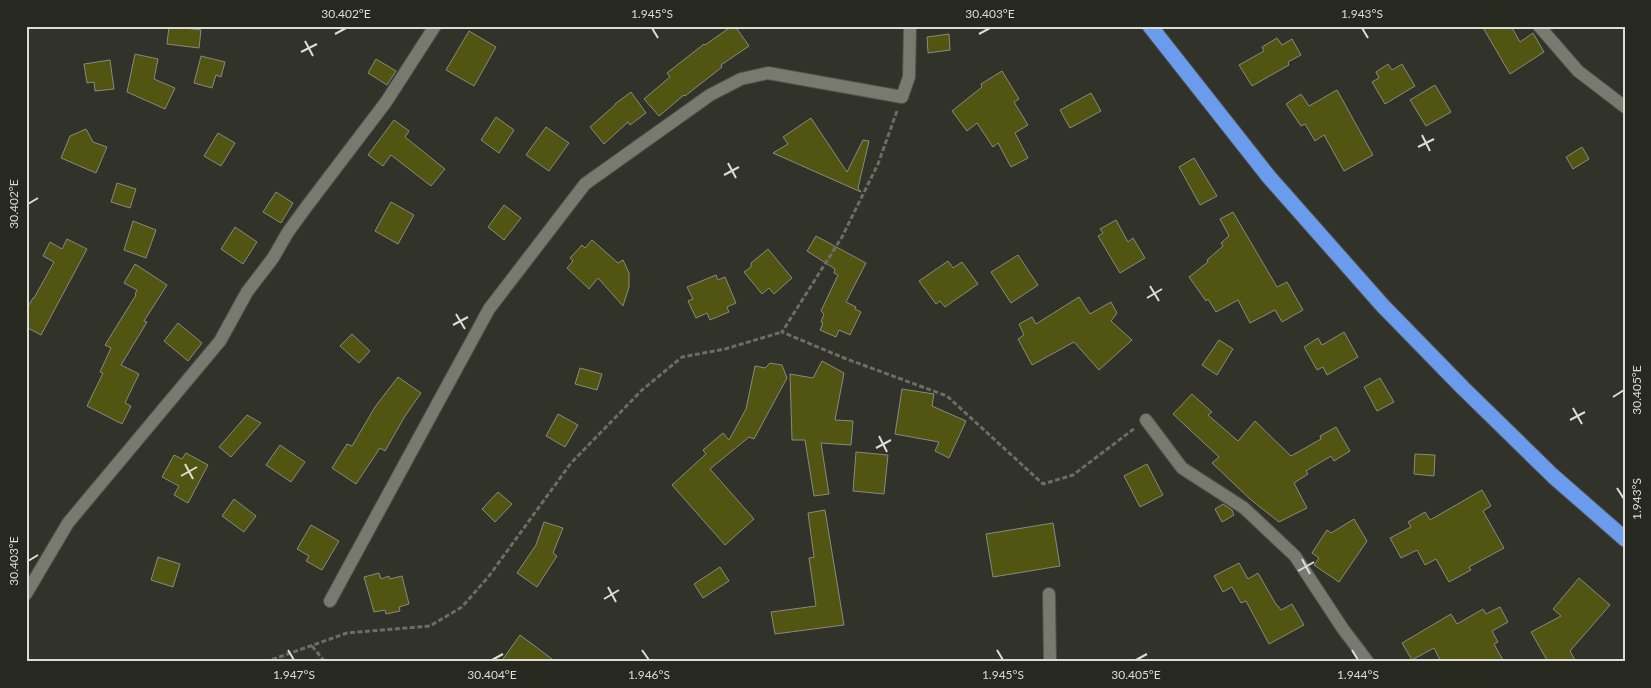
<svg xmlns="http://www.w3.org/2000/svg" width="1651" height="688" font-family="Lato,sans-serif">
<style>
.building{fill:#525511;stroke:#898a7f}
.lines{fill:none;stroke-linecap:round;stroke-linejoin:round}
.street-casing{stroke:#505148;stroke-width:14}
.highway-casing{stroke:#505148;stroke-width:17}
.path{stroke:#6c6d65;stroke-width:3;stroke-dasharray:5 2.5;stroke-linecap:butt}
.street{stroke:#78796f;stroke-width:12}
.highway{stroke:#6b9bec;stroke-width:15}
.ticks{fill:none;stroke:#dcddd7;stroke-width:2}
.neatline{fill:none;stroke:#dcddd7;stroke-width:2}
.ticks-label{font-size:12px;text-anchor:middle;fill:#dcddd7}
</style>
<rect width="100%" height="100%" fill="#313229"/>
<!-- building -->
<path class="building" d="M 169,26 L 201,30 L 199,48 L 167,44 Z
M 732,26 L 735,26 L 749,46 L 721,65 L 722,67 L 685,96 L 684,95 L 659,116 L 644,99 L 670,77 L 667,73 L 704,44 L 705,45 Z
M 1482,26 L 1511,26 L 1520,42 L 1533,33 L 1544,52 L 1510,74 Z
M 469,31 L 496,47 L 474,86 L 446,70 Z
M 949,34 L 950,50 L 928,53 L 927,37 Z
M 1277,38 L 1282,45 L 1292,39 L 1301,55 L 1288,62 L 1289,65 L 1252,86 L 1239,65 L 1264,51 L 1262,47 Z
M 135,54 L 158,59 L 154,79 L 175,88 L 165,109 L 127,92 Z
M 201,56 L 225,62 L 221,77 L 216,75 L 212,88 L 194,83 Z
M 376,59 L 396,71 L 387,85 L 368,73 Z
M 110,60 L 114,89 L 95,91 L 94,82 L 87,83 L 84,64 Z
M 1388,64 L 1392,70 L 1402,64 L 1415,86 L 1385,104 L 1372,82 L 1379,78 L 1376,72 Z
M 1002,71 L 1019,99 L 1014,102 L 1028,125 L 1015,133 L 1028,158 L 1011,167 L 998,143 L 993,147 L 977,123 L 967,131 L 952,111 L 982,87 L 981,84 Z
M 1435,85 L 1451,112 L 1426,126 L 1410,100 Z
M 1337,90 L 1373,155 L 1344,171 L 1324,135 L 1315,141 L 1305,124 L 1301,126 L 1286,104 L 1301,94 L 1309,106 Z
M 631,92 L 646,113 L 630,125 L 628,122 L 604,144 L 590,127 L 615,105 L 615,104 Z
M 1091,93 L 1101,111 L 1070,128 L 1060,110 Z
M 496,117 L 514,130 L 499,153 L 481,140 Z
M 811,118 L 847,172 L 863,140 L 869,141 L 858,188 L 861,192 L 773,153 L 788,144 L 783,137 Z
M 394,120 L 409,131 L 405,137 L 445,169 L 431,186 L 391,155 L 383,166 L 368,155 Z
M 546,127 L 569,143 L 549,171 L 526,155 Z
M 86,129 L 93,142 L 107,147 L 96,173 L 61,158 L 70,136 Z
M 218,133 L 235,143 L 221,166 L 204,156 Z
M 1582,147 L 1589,159 L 1573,169 L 1566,157 Z
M 1194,158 L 1217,196 L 1200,205 L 1179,167 Z
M 117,183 L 136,189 L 130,208 L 111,202 Z
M 276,192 L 293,203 L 281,223 L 263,212 Z
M 391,202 L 414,215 L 398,244 L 375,231 Z
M 504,205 L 521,218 L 504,240 L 488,227 Z
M 1233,212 L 1277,287 L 1287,282 L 1303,310 L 1282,322 L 1275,310 L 1250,323 L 1238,300 L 1216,312 L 1208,299 L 1206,301 L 1189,277 L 1208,262 L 1207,260 L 1223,246 L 1221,243 L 1229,236 L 1220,219 Z
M 1116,220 L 1128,242 L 1133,238 L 1145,258 L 1120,273 L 1098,236 L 1103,233 L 1100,229 Z
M 133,221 L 156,230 L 146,258 L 124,250 Z
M 235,227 L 257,242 L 243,264 L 221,249 Z
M 816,236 L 866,263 L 846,302 L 856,307 L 855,309 L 861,312 L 850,335 L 839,330 L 836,337 L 820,330 L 823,323 L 821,322 L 824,314 L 821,311 L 838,275 L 834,273 L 835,269 L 807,251 Z
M 67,239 L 87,249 L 41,335 L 26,327 L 26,310 L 33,298 L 34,298 L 54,262 L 43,256 L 50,242 L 62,249 Z
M 592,240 L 618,263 L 623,260 L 629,273 L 629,287 L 623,306 L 598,278 L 589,289 L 567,268 L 573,261 L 570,258 L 582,245 L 585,248 Z
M 768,249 L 792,278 L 774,294 L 769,288 L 762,294 L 744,272 L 751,267 L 751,263 Z
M 1018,255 L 1038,285 L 1011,303 L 991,272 Z
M 948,261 L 953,268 L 962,262 L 978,284 L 945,307 L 940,301 L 936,304 L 919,281 Z
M 135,264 L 167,285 L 144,321 L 147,322 L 121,365 L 139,374 L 125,403 L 131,406 L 122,424 L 87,406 L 103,373 L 100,372 L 111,348 L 105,345 L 136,295 L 135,294 L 137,290 L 124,283 Z
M 716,275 L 718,280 L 725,277 L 736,303 L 727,307 L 729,312 L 710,320 L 707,313 L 696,318 L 688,301 L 693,299 L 687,287 Z
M 1079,297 L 1090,314 L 1111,302 L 1117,313 L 1111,321 L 1132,340 L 1099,370 L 1074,342 L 1032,365 L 1018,339 L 1024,335 L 1019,324 L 1032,317 L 1036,324 Z
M 178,323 L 202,343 L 188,361 L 164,341 Z
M 1344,332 L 1358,357 L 1327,375 L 1323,367 L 1317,370 L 1304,347 L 1318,338 L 1322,345 Z
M 352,334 L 370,351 L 359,363 L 340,346 Z
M 1219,340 L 1233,349 L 1217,375 L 1202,365 Z
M 822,361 L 844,373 L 835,420 L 853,421 L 851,445 L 821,443 L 829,494 L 814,496 L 805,440 L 792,440 L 790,374 L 813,378 Z
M 770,363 L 782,365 L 787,378 L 754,439 L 749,437 L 710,469 L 754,519 L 725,545 L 672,485 L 706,454 L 703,450 L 723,433 L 729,440 L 746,409 L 755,366 L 765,368 Z
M 580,368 L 602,374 L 597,390 L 575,384 Z
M 398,377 L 421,393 L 405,416 L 385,451 L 380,448 L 356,484 L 332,468 L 347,444 L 352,446 L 375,407 Z
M 1380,378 L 1394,402 L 1377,411 L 1364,387 Z
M 902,389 L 934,394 L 932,406 L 966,421 L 949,458 L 935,451 L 939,442 L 895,434 Z
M 1192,394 L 1212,412 L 1208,415 L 1238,441 L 1255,421 L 1291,456 L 1321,439 L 1320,436 L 1336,427 L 1350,451 L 1334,461 L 1331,456 L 1306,471 L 1308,474 L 1294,483 L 1307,508 L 1279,522 L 1250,499 L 1212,463 L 1219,457 L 1173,414 Z
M 558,414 L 578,425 L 565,447 L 546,436 Z
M 247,415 L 261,423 L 231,457 L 219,447 Z
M 280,445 L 305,462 L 291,482 L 266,465 Z
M 856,452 L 888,455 L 884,494 L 853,491 Z
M 186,453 L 208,465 L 188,503 L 174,495 L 179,486 L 162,477 L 174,455 L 182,459 Z
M 1415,454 L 1435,455 L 1434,476 L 1414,474 Z
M 1147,464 L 1163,495 L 1140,507 L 1124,476 Z
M 1482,490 L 1491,506 L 1483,511 L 1504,548 L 1469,567 L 1471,570 L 1449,582 L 1436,559 L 1425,565 L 1417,550 L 1401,558 L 1390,538 L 1411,527 L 1408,522 L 1425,512 L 1430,520 Z
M 498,492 L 512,504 L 495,522 L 482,509 Z
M 234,499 L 256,516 L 244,532 L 222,516 Z
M 1223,504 L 1232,510 L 1234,515 L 1222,522 L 1215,509 Z
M 825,510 L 844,625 L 775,634 L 771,612 L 816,606 L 809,558 L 814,557 L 808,513 Z
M 1354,519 L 1367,541 L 1339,582 L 1314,565 L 1319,558 L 1312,553 L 1327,530 L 1331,533 Z
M 544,522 L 563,528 L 553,553 L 557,556 L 537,587 L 517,573 L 536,545 Z
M 1053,523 L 1060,566 L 993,577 L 986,534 Z
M 311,525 L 339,541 L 322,570 L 306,561 L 309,556 L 297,549 Z
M 158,557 L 180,564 L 173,587 L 151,580 Z
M 1239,563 L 1248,579 L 1258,573 L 1277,606 L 1278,606 L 1281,610 L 1292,604 L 1304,625 L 1269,644 L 1246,601 L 1241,603 L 1232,587 L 1223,592 L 1214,576 Z
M 720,567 L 729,581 L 703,598 L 694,584 Z
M 379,573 L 381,579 L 389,576 L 390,579 L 402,576 L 409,604 L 399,607 L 400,611 L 386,614 L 385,610 L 374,612 L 364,577 Z
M 1579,578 L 1610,605 L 1570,651 L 1576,662 L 1548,662 L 1531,632 L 1561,616 L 1553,609 Z
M 1500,607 L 1508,622 L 1492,631 L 1498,642 L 1494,644 L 1504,662 L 1441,662 L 1434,648 L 1412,660 L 1402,643 L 1451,614 L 1457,624 L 1483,609 L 1486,614 Z
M 520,635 L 556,662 L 501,662 Z"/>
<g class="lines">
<!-- street casing -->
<g class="street-casing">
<path id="street" d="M 1539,26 L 1578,71 L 1625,107
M 1146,420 L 1182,468 L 1244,508 L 1295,556 L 1343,629 L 1368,662
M 26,594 L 68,523 L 220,341 L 247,292 L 273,258 L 288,232 L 307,206 L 386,102 L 435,26
M 1049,594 L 1050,662
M 330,601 L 489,309 L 585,184 L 710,95 L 741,79 L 768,73 L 902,97 L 909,77 L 910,26"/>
</g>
<!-- highway casing -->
<g class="highway-casing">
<path id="highway" d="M 1150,26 L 1269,177 L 1383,306 L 1463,388 L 1553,476 L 1625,539"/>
</g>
<!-- path -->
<path class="path" d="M 897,111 L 878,164 L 842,237 L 782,332 L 844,358 L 947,396 L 1043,484 L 1073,475 L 1135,428
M 312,646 L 325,662
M 265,662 L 347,633 L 430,626 L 462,607 L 489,576 L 571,463 L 642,390 L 682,357 L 725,349 L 782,332"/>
<!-- street -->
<use href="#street" class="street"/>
<!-- highway -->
<use href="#highway" class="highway"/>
</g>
<!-- ticks -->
<path class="ticks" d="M 652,28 L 658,38M 1362,28 L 1368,38M 335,34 L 346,28M 979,34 L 990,28M 305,41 L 313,56M 301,52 L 317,44M 1422,135 L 1430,151M 1418,147 L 1434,139M 728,163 L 736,178M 724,175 L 739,167M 28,204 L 38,198M 1150,286 L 1159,301M 1147,298 L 1162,289M 456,314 L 465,329M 453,325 L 468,317M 1613,397 L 1624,390M 1573,408 L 1582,424M 1570,420 L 1585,412M 879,436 L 887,452M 876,448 L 891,440M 185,464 L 193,479M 181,476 L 197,467M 1617,488 L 1624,499M 1302,559 L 1310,574M 28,561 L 38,555M 1298,571 L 1314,562M 608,587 L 616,602M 604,599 L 619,590M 288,650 L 294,660M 642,650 L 649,660M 997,650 L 1003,660M 1352,650 L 1358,660M 492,660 L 503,654M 1136,660 L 1147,654"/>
<!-- border -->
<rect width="1651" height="688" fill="none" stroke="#27281f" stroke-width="55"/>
<rect x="28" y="28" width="1596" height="632" class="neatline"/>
<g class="ticks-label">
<text x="346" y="18">30.402°E</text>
<text x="652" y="18">1.945°S</text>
<text x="990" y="18">30.403°E</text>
<text x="1362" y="18">1.943°S</text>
<text transform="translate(14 204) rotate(-90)" y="4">30.402°E</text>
<text transform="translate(1637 390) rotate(-90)" y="4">30.405°E</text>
<text transform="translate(1637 499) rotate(-90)" y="4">1.943°S</text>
<text transform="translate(14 561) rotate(-90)" y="4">30.403°E</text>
<text x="294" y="679">1.947°S</text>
<text x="492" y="679">30.404°E</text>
<text x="649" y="679">1.946°S</text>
<text x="1003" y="679">1.945°S</text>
<text x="1136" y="679">30.405°E</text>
<text x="1358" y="679">1.944°S</text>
</g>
</svg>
